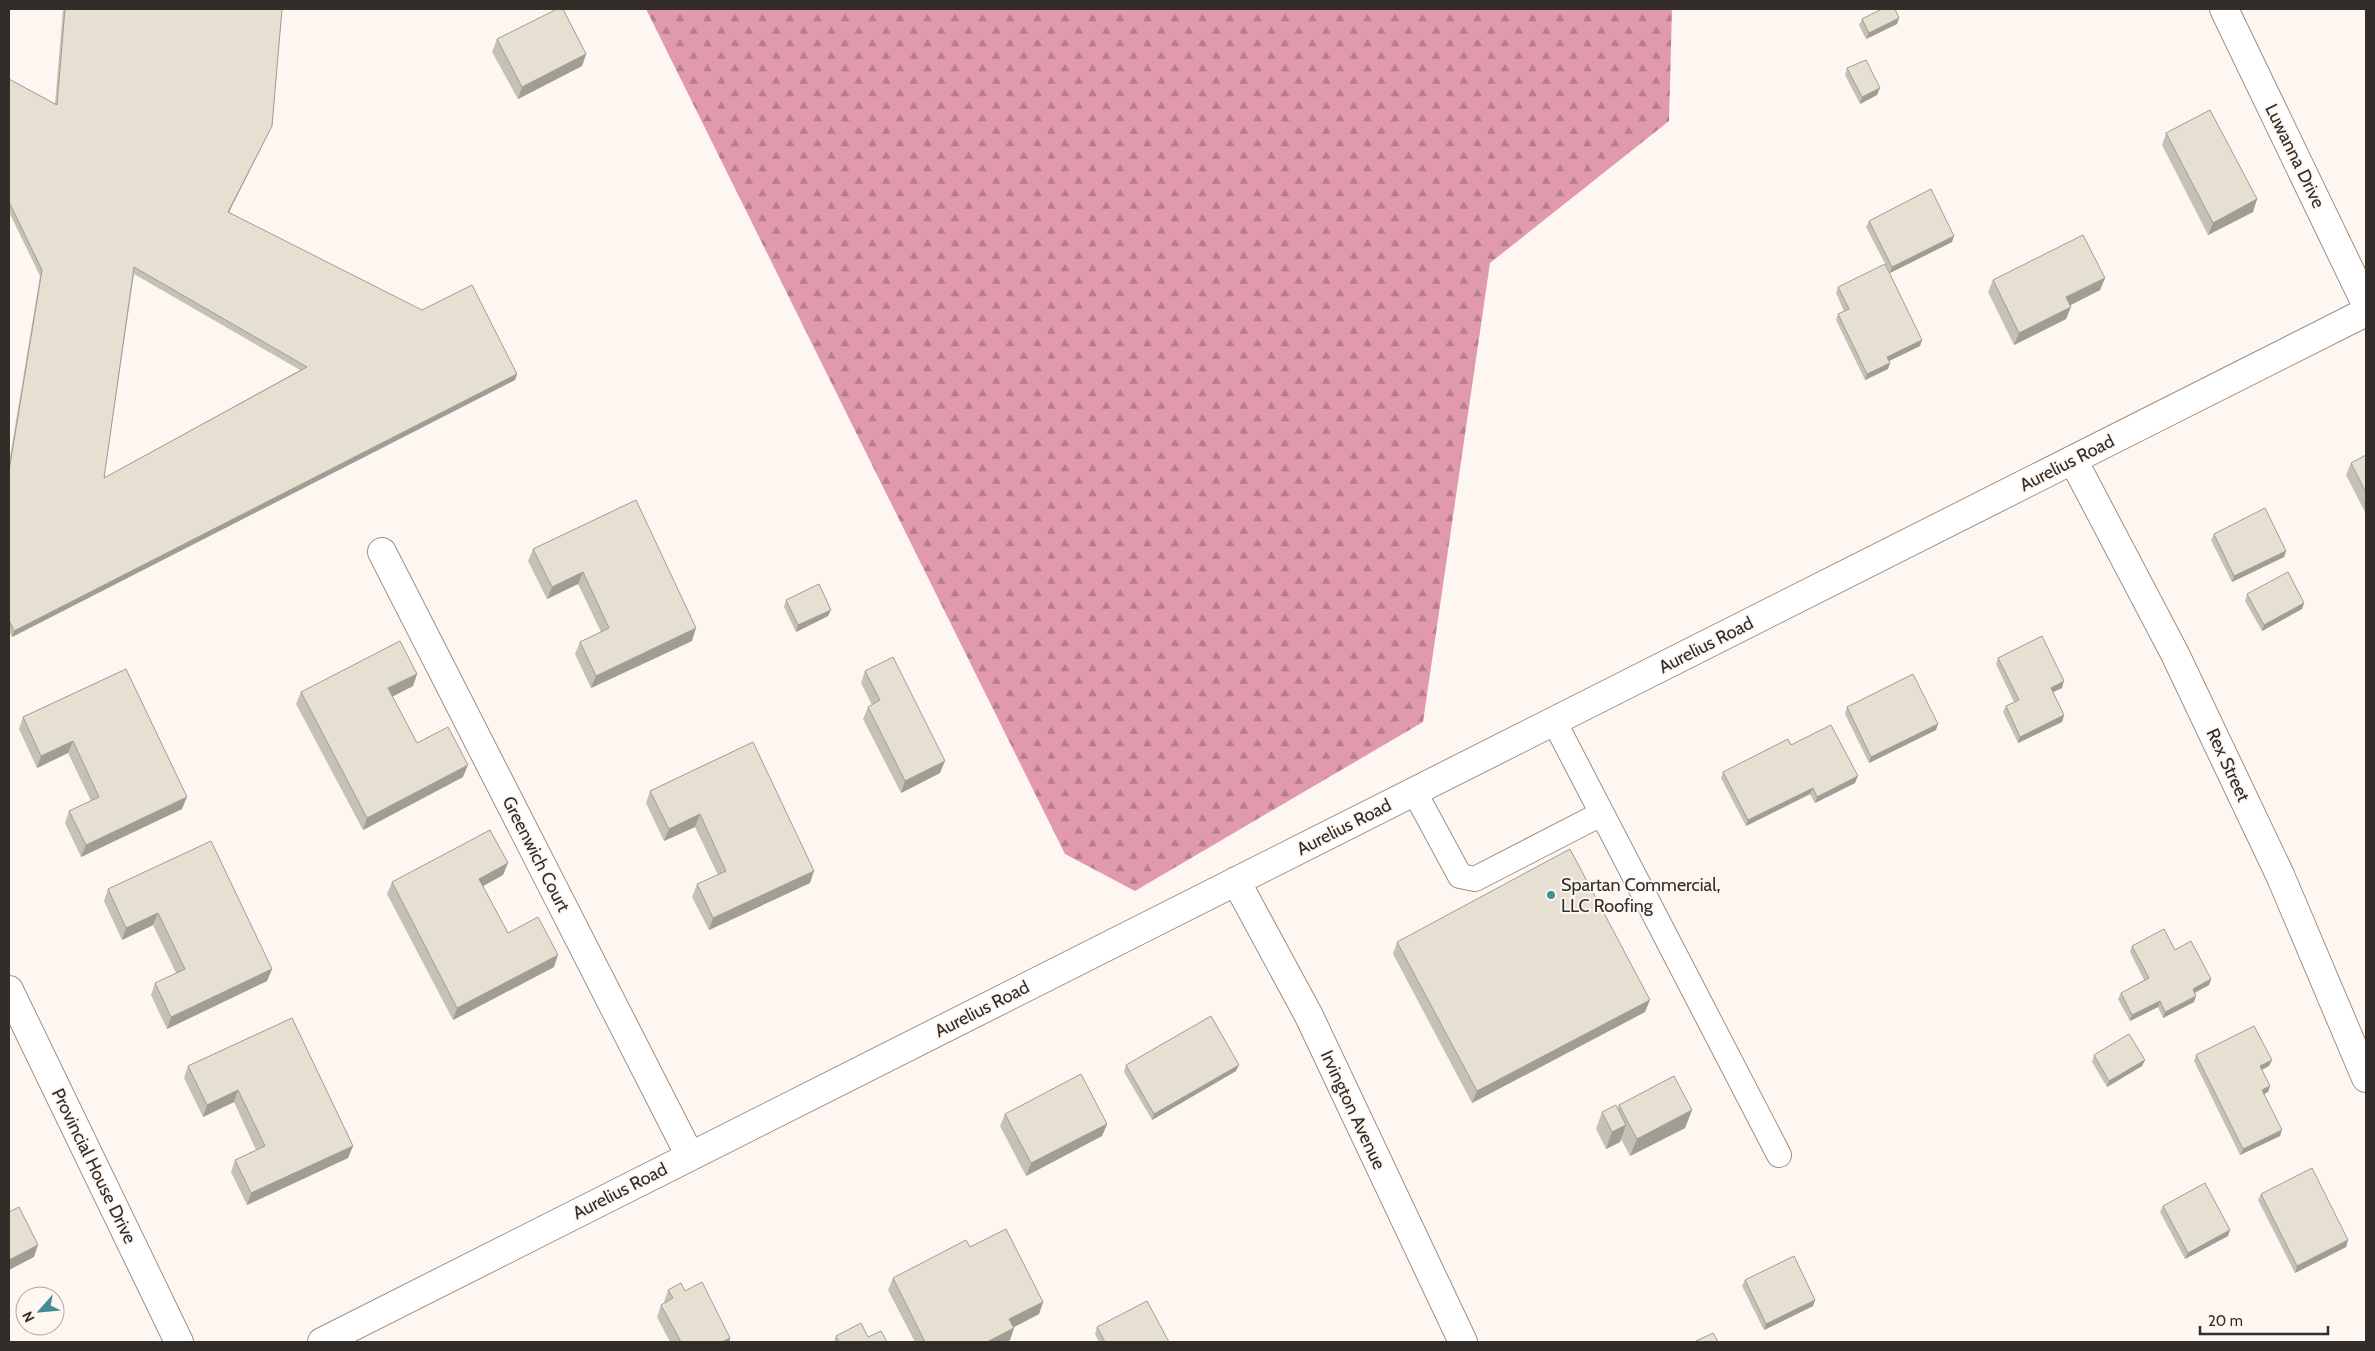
<svg xmlns="http://www.w3.org/2000/svg" width="2375" height="1351" font-family="Cabin,sans-serif">
<style>
.forest{fill:url(#forest-firs)}
.lines{fill:none;stroke-linecap:round;stroke-linejoin:round}
.lane-casing{stroke:#9d9188;stroke-width:26}
.street-casing{stroke:#9d9188;stroke-width:30}
.secondary-casing{stroke:#9d9188;stroke-width:30}
.lane{stroke:#fff;stroke-width:24}
.street{stroke:#fff;stroke-width:28}
.secondary{stroke:#fff;stroke-width:28}
.wall{fill:#c5c1b5;fill-rule:evenodd}
.shaded-wall{fill:#a09d93}
.building{fill:#e5e0d2;stroke:#a09d93;fill-rule:evenodd}
.poi-dot{fill:#468b98;stroke:#fef6f0;stroke-width:2}
.labels{text-anchor:middle;stroke-width:4;stroke-linejoin:round;paint-order:stroke}
.street-label{font-size:18px;fill:#322d29;stroke:#fef6f0}
.poi-label{font-size:18px;fill:#322d29;stroke:#fef6f0;text-anchor:start}
</style>
<defs>
<pattern id="forest-firs" width="22" height="20" patternUnits="userSpaceOnUse" patternTransform="scale(1.25)"><rect width="22" height="20" fill="#e199ad"/><path d="M5 1l3.5 6h-7zM16 11l3.5 6h-7z" fill="#b77d8d"/></pattern>
</defs>
<rect width="100%" height="100%" fill="#fef6f0"/>
<!-- forest -->
<path class="forest" d="M 646,9 L 1672,9 L 1669,121 L 1490,263 L 1423,722 L 1135,891 L 1065,854 Z"/>
<g class="lines">
<!-- lane casing -->
<g class="lane-casing">
<path id="lane" d="M 1554,721 L 1779,1155
M 1414,791 L 1460,876 L 1475,879 L 1601,814"/>
</g>
<!-- street casing -->
<g class="street-casing">
<path id="street" d="M 2224,9 L 2366,304
M 2073,460 L 2175,654 L 2280,875 L 2366,1078
M 382,552 L 690,1156
M 1236,881 L 1309,1016 L 1463,1342
M 9,990 L 179,1342"/>
</g>
<!-- secondary casing -->
<g class="secondary-casing">
<path id="secondary" d="M 322,1342 L 2366,312"/>
</g>
<!-- lane -->
<use href="#lane" class="lane"/>
<!-- street -->
<use href="#street" class="street"/>
<!-- secondary -->
<use href="#secondary" class="secondary"/>
</g>
<!-- wall -->
<path class="wall" d="M 63,9 L 282,9 L 272,126 L 229,212 L 517,374 L 515,380 L 12,637 L 9,631 L 9,463 L 40,276 L 9,212 L 9,79 L 55,104 ZM 134,274 L 300,370 L 104,478 Z
M 1862,19 L 1897,24 L 1866,39 L 1859,25 Z
M 497,39 L 586,54 L 582,66 L 518,99 L 492,52 Z
M 1847,68 L 1877,95 L 1860,104 L 1845,75 Z
M 2166,133 L 2257,199 L 2253,212 L 2208,235 L 2162,145 Z
M 1869,221 L 1952,242 L 1890,273 L 1866,227 Z
M 2105,278 L 2100,290 L 2070,305 L 2066,319 L 2014,345 L 1988,292 L 1993,280 Z
M 1838,287 L 1922,340 L 1920,346 L 1889,361 L 1888,369 L 1865,380 L 1836,320 L 1838,314 L 1844,311 L 1836,293 Z
M 2366,455 L 2366,514 L 2346,475 L 2351,463 Z
M 636,500 L 692,641 L 591,688 L 575,654 L 580,642 L 601,632 L 578,584 L 547,599 L 528,561 L 533,549 Z
M 2214,534 L 2286,551 L 2284,557 L 2232,582 L 2211,540 Z
M 2247,594 L 2304,603 L 2302,609 L 2262,631 L 2245,601 Z
M 786,600 L 828,616 L 796,632 L 784,607 Z
M 1998,658 L 2062,688 L 2053,692 L 2064,715 L 2062,722 L 2018,743 L 2003,712 L 2006,706 L 2014,702 L 1996,664 Z
M 126,669 L 182,809 L 81,857 L 65,823 L 69,811 L 91,801 L 68,753 L 37,768 L 19,729 L 23,717 Z
M 865,671 L 940,773 L 901,793 L 863,719 L 868,707 L 872,705 L 861,683 Z
M 417,674 L 413,686 L 392,696 L 417,743 L 463,777 L 363,830 L 296,704 L 301,692 Z
M 1847,707 L 1936,730 L 1869,763 L 1845,714 Z
M 753,742 L 810,883 L 709,930 L 692,897 L 697,884 L 718,875 L 695,827 L 664,841 L 646,803 L 650,791 Z
M 1791,745 L 1855,783 L 1815,803 L 1810,794 L 1746,826 L 1721,778 L 1723,772 Z
M 503,875 L 483,886 L 508,933 L 554,967 L 453,1020 L 387,894 L 392,882 Z
M 108,889 L 272,969 L 267,981 L 167,1029 L 151,995 L 155,983 L 176,973 L 153,925 L 122,940 L 104,901 Z
M 1397,942 L 1645,1012 L 1472,1103 L 1393,954 Z
M 2132,946 L 2175,950 L 2211,979 L 2209,985 L 2195,993 L 2194,1002 L 2163,1018 L 2158,1007 L 2130,1021 L 2118,999 L 2121,993 L 2144,980 L 2130,952 Z
M 292,1018 L 353,1146 L 348,1158 L 247,1205 L 231,1172 L 235,1160 L 256,1150 L 234,1102 L 203,1117 L 184,1078 L 188,1066 Z
M 2094,1055 L 2142,1066 L 2107,1087 L 2092,1062 Z
M 2196,1055 L 2272,1060 L 2269,1066 L 2262,1070 L 2270,1086 L 2268,1092 L 2264,1094 L 2280,1136 L 2240,1155 L 2194,1061 Z
M 1126,1065 L 1239,1065 L 1236,1071 L 1152,1120 L 1124,1072 Z
M 1619,1105 L 1692,1110 L 1685,1128 L 1630,1156 L 1621,1139 L 1620,1142 L 1606,1149 L 1596,1129 L 1602,1112 L 1618,1108 Z
M 1005,1114 L 1107,1124 L 1102,1136 L 1026,1176 L 1000,1126 Z
M 2261,1194 L 2348,1240 L 2346,1247 L 2295,1273 L 2258,1200 Z
M 2163,1206 L 2228,1236 L 2185,1259 L 2160,1212 Z
M 970,1247 L 1043,1302 L 1039,1314 L 1013,1327 L 1014,1328 L 1010,1340 L 1006,1342 L 915,1342 L 888,1290 L 893,1278 Z
M 1745,1280 L 1815,1300 L 1813,1306 L 1764,1330 L 1742,1286 Z
M 668,1290 L 685,1291 L 730,1338 L 729,1342 L 670,1342 L 657,1317 L 661,1305 L 665,1303 L 664,1302 Z
M 1097,1327 L 1169,1342 L 1099,1342 L 1095,1334 Z
M 836,1336 L 868,1337 L 887,1342 L 834,1342 Z"/>
<!-- shaded-wall -->
<path class="shaded-wall" d="M 1899,18 L 1897,24 L 1866,39 L 1869,33 Z
M 586,54 L 582,66 L 518,99 L 522,87 Z
M 1880,88 L 1877,95 L 1860,104 L 1862,97 Z
M 272,126 L 226,218 L 228,212 Z
M 2257,199 L 2253,212 L 2208,235 L 2213,223 Z
M 1954,236 L 1952,242 L 1890,273 L 1892,267 Z
M 2105,278 L 2100,290 L 2061,310 L 2066,297 Z
M 2071,307 L 2066,319 L 2014,345 L 2019,333 Z
M 1922,340 L 1920,346 L 1885,363 L 1887,357 Z
M 1890,363 L 1888,369 L 1865,380 L 1867,374 Z
M 517,374 L 515,380 L 12,637 L 14,631 Z
M 2286,551 L 2284,557 L 2232,582 L 2234,576 Z
M 583,572 L 578,584 L 547,599 L 552,587 Z
M 2304,603 L 2302,609 L 2262,631 L 2264,625 Z
M 831,610 L 828,616 L 796,632 L 798,625 Z
M 696,628 L 692,641 L 591,688 L 596,676 Z
M 417,674 L 413,686 L 384,701 L 388,688 Z
M 2064,681 L 2062,688 L 2049,694 L 2051,688 Z
M 2064,715 L 2062,722 L 2018,743 L 2020,737 Z
M 1938,724 L 1936,730 L 1869,763 L 1871,757 Z
M 73,741 L 68,753 L 37,768 L 41,756 Z
M 945,761 L 940,773 L 901,793 L 905,781 Z
M 468,765 L 463,777 L 363,830 L 367,818 Z
M 1858,776 L 1855,783 L 1815,803 L 1817,797 Z
M 1813,788 L 1810,794 L 1746,826 L 1748,820 Z
M 187,797 L 182,809 L 81,857 L 86,845 Z
M 700,814 L 695,827 L 664,841 L 669,829 Z
M 508,863 L 503,875 L 474,891 L 479,879 Z
M 814,871 L 810,883 L 709,930 L 713,918 Z
M 158,913 L 153,925 L 122,940 L 126,928 Z
M 558,955 L 554,967 L 453,1020 L 457,1008 Z
M 272,969 L 267,981 L 167,1029 L 171,1017 Z
M 2211,979 L 2209,985 L 2190,995 L 2193,989 Z
M 2196,996 L 2194,1002 L 2163,1018 L 2165,1012 Z
M 1650,1000 L 1645,1012 L 1472,1103 L 1477,1091 Z
M 2160,1001 L 2158,1007 L 2130,1021 L 2132,1015 Z
M 2145,1060 L 2142,1066 L 2107,1087 L 2109,1081 Z
M 2272,1060 L 2269,1066 L 2257,1072 L 2260,1066 Z
M 1239,1065 L 1236,1071 L 1152,1120 L 1154,1114 Z
M 2270,1086 L 2268,1092 L 2259,1097 L 2262,1090 Z
M 238,1090 L 234,1102 L 203,1117 L 207,1105 Z
M 1692,1110 L 1685,1128 L 1630,1156 L 1637,1139 Z
M 1107,1124 L 1102,1136 L 1026,1176 L 1031,1163 Z
M 1626,1125 L 1620,1142 L 1606,1149 L 1612,1132 Z
M 2282,1130 L 2280,1136 L 2240,1155 L 2243,1149 Z
M 353,1146 L 348,1158 L 247,1205 L 251,1193 Z
M 2230,1230 L 2228,1236 L 2185,1259 L 2188,1253 Z
M 2348,1240 L 2346,1247 L 2295,1273 L 2297,1266 Z
M 38,1245 L 34,1257 L 9,1270 L 9,1260 Z
M 1815,1300 L 1813,1306 L 1764,1330 L 1766,1324 Z
M 1043,1302 L 1039,1314 L 1005,1332 L 1009,1319 Z
M 1014,1328 L 1010,1340 L 1006,1342 L 987,1342 Z
M 730,1338 L 729,1342 L 722,1342 Z"/>
<!-- building -->
<path class="building" d="M 65,9 L 282,9 L 272,126 L 228,212 L 422,310 L 472,285 L 517,374 L 14,631 L 9,620 L 9,471 L 42,270 L 9,202 L 9,79 L 57,105 ZM 134,267 L 307,367 L 104,478 Z
M 557,9 L 563,9 L 586,54 L 522,87 L 497,39 Z
M 1882,9 L 1895,9 L 1899,18 L 1869,33 L 1862,19 Z
M 1866,60 L 1880,88 L 1862,97 L 1847,68 Z
M 2210,110 L 2257,199 L 2213,223 L 2166,133 Z
M 1931,189 L 1954,236 L 1892,267 L 1869,221 Z
M 2083,235 L 2105,278 L 2066,297 L 2071,307 L 2019,333 L 1993,280 Z
M 1885,264 L 1922,340 L 1887,357 L 1890,363 L 1867,374 L 1838,314 L 1849,309 L 1838,287 Z
M 2366,455 L 2366,493 L 2351,463 Z
M 636,500 L 696,628 L 596,676 L 580,642 L 609,628 L 583,572 L 552,587 L 533,549 Z
M 2265,508 L 2286,551 L 2234,576 L 2214,534 Z
M 2288,572 L 2304,603 L 2264,625 L 2247,594 Z
M 819,584 L 831,610 L 798,625 L 786,600 Z
M 2042,636 L 2064,681 L 2051,688 L 2064,715 L 2020,737 L 2006,706 L 2019,700 L 1998,658 Z
M 400,641 L 417,674 L 388,688 L 417,743 L 448,727 L 468,765 L 367,818 L 301,692 Z
M 893,657 L 945,761 L 905,781 L 868,707 L 880,700 L 865,671 Z
M 126,669 L 187,797 L 86,845 L 69,811 L 99,797 L 73,741 L 41,756 L 23,717 Z
M 1913,674 L 1938,724 L 1871,757 L 1847,707 Z
M 1831,725 L 1858,776 L 1817,797 L 1813,788 L 1748,820 L 1723,772 L 1788,739 L 1791,745 Z
M 753,742 L 814,871 L 713,918 L 697,884 L 726,871 L 700,814 L 669,829 L 650,791 Z
M 490,830 L 508,863 L 479,879 L 508,933 L 538,917 L 558,955 L 457,1008 L 392,882 Z
M 211,841 L 272,969 L 171,1017 L 155,983 L 185,969 L 158,913 L 126,928 L 108,889 Z
M 1570,849 L 1650,1000 L 1477,1091 L 1397,942 Z
M 2164,929 L 2175,950 L 2191,941 L 2211,979 L 2193,989 L 2196,996 L 2165,1012 L 2160,1001 L 2132,1015 L 2121,993 L 2149,978 L 2132,946 Z
M 1211,1016 L 1239,1065 L 1154,1114 L 1126,1065 Z
M 292,1018 L 353,1146 L 251,1193 L 235,1160 L 265,1146 L 238,1090 L 207,1105 L 188,1066 Z
M 2254,1026 L 2272,1060 L 2260,1066 L 2270,1086 L 2262,1090 L 2282,1130 L 2243,1149 L 2196,1055 Z
M 2129,1034 L 2145,1060 L 2109,1081 L 2094,1055 Z
M 1081,1074 L 1107,1124 L 1031,1163 L 1005,1114 Z
M 1674,1076 L 1692,1110 L 1637,1139 L 1619,1105 Z
M 1616,1105 L 1626,1125 L 1612,1132 L 1602,1112 Z
M 2312,1168 L 2348,1240 L 2297,1266 L 2261,1194 Z
M 2205,1183 L 2230,1230 L 2188,1253 L 2163,1206 Z
M 19,1207 L 38,1245 L 9,1260 L 9,1212 Z
M 1006,1229 L 1043,1302 L 1009,1319 L 1014,1328 L 987,1342 L 925,1342 L 893,1278 L 966,1240 L 970,1247 Z
M 1794,1256 L 1815,1300 L 1766,1324 L 1745,1280 Z
M 702,1282 L 730,1338 L 722,1342 L 681,1342 L 661,1305 L 673,1298 L 668,1290 L 681,1283 L 685,1291 Z
M 1147,1301 L 1169,1342 L 1105,1342 L 1097,1327 Z
M 861,1323 L 868,1337 L 881,1331 L 887,1342 L 839,1342 L 836,1336 Z
M 1713,1333 L 1718,1342 L 1694,1342 Z"/>
<!-- markers -->
<circle class="poi-dot" cx="1551" cy="895" r="5"/>
<g class="labels">
<!-- street labels -->
<g class="street-label">
<text transform="translate(2295 156) rotate(64)" y="6">Luwanna Drive</text>
<text transform="translate(2067 463) rotate(-27)" y="6">Aurelius Road</text>
<text transform="translate(1706 645) rotate(-27)" y="6">Aurelius Road</text>
<text transform="translate(2228 765) rotate(65)" y="6">Rex Street</text>
<text transform="translate(1344 827) rotate(-27)" y="6">Aurelius Road</text>
<text transform="translate(536 854) rotate(63)" y="6">Greenwich Court</text>
<text transform="translate(982 1009) rotate(-27)" y="6">Aurelius Road</text>
<text transform="translate(1353 1110) rotate(65)" y="6">Irvington Avenue</text>
<text transform="translate(94 1166) rotate(64)" y="6">Provincial House Drive</text>
<text transform="translate(620 1191) rotate(-27)" y="6">Aurelius Road</text>
</g>
<!-- poi labels -->
<g class="poi-label">
<text x="1561" y="891">Spartan Commercial,<tspan x="1561" dy="21">LLC Roofing</tspan></text>
</g>
</g>
<!-- border -->
<rect width="2375" height="1351" fill="none" stroke="#322d29" stroke-width="20"/>
<!-- north arrow -->
<g transform="translate(40 1311) rotate(243)"><circle r="24" fill="#fef6f0" stroke="#aca6a0"/>
<path d="M0-4L9 19L0 12L-9 19Z" fill="#468b98"/>
<text y="-8" font-size="14" font-weight="bold" text-anchor="middle" fill="#322d29">N</text>
</g>
<!-- scale -->
<path d="M2200 1326v8h128v-8" fill="none" stroke="#322d29" stroke-width="2.5"/>
<text x="2208" y="1326" font-size="15" fill="#322d29" stroke="#fef6f0" stroke-width="4" paint-order="stroke">20 m</text>
</svg>
